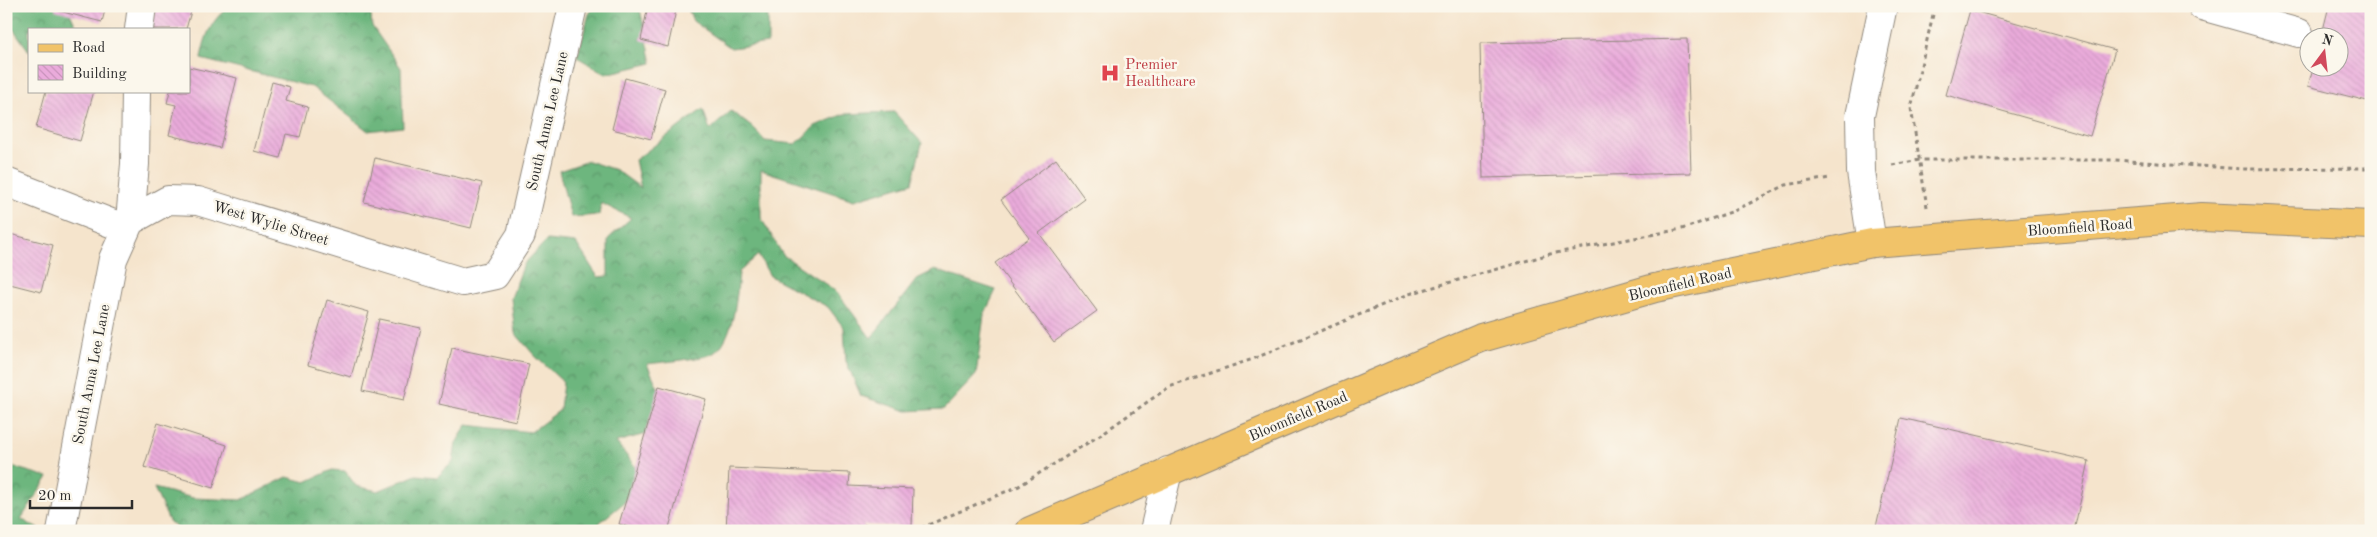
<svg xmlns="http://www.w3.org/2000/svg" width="2377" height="537" font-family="'Old Standard TT',serif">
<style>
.forest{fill:url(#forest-crowns);stroke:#4c7054}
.building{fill:url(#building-back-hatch)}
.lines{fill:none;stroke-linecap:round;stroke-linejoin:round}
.minor-casing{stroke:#90887c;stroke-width:30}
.major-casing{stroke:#90887c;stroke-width:30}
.path{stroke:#90887c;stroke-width:3;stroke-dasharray:4 4;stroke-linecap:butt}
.minor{stroke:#fff;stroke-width:28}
.major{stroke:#f1c369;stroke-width:28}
.labels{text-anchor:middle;stroke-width:5;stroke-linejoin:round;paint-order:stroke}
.health-label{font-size:15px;fill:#be3a42;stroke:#fbf7ec;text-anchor:start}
.street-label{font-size:15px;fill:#2b2b2b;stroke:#fbf7ec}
</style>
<defs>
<pattern id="forest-crowns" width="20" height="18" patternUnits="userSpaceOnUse" patternTransform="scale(1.25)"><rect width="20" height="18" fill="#6db67e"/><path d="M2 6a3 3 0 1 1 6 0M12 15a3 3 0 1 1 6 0" fill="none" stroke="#5a9467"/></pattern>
<pattern id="building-back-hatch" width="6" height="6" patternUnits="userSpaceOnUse" patternTransform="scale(1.25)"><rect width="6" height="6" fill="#eaabdb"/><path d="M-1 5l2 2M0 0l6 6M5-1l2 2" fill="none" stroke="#c993bc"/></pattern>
</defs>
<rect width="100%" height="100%" fill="#fbf7ec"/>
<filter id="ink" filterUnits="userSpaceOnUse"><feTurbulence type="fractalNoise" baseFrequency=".02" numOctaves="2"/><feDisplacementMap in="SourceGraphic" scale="10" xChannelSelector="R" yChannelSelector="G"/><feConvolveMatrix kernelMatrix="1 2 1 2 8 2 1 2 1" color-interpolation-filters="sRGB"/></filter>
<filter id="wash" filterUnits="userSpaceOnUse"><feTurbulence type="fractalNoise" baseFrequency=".0096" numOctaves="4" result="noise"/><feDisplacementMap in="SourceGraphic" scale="20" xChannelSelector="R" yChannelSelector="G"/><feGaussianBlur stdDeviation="1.12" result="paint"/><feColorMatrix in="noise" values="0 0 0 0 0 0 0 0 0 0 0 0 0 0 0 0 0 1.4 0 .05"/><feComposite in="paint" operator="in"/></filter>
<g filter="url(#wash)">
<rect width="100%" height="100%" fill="#f5e4cc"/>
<!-- forest -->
<path class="forest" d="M 6,6 L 67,6 L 77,29 L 29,29 L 29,51 L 6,19 Z
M 231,6 L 370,6 L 372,26 L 401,68 L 403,127 L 368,131 L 312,87 L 201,59 C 204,38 212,17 231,6 Z
M 595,6 L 654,6 L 640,9 L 652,63 L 606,74 L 577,57 L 589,14 Z
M 687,6 L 768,6 L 768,43 L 731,48 L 693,21 Z
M 703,109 L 710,130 L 731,111 L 753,128 L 765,141 L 796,144 L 815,126 L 844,114 L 894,112 L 922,143 L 912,183 L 854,200 L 761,170 L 761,218 L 783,255 L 837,292 L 871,338 L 917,279 L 935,270 L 996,290 L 984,315 L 976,375 L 944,409 L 907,411 L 861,396 L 846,361 L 844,328 L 828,307 L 770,276 L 758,255 L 739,272 C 737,295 734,342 712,354 C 701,359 662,362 647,364 L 676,426 L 616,442 L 648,483 L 599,523 L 607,531 L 180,531 L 169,521 L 154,488 L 193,498 L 241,500 L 287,477 L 306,482 L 332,470 L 345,471 L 356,486 L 378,491 L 416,475 L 437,477 L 453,462 L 456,443 L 467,425 L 531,432 L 560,410 L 563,382 L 535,356 L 515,333 L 511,298 L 524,264 L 547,240 L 576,243 L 598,277 L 608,276 L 608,239 L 631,218 L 601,203 L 599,215 L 571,217 L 559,171 L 588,161 L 616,170 L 641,188 L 635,160 Z
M 6,465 L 48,477 L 21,519 L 42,531 L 6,531 Z"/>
<g id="blocks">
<!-- building -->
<path class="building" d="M 56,6 L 106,6 L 102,22 L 55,10 Z
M 156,6 L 192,8 L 186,29 L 150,29 Z
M 648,6 L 677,6 L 668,47 L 641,40 Z
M 2329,6 L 2371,6 L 2371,102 L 2308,86 L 2313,68 L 2340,68 L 2340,38 L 2321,38 Z
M 1970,10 L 2115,50 L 2090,136 L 1946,95 Z
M 1687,39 L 1691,173 L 1483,178 L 1480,43 Z
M 189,67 L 237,78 L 220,148 L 169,135 L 176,105 L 167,103 L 170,91 L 189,91 Z
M 625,78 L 665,89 L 651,139 L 612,129 Z
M 272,82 L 290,87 L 286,101 L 308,107 L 300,137 L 286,134 L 280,158 L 254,151 Z
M 46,91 L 94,91 L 80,141 L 36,128 Z
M 375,158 L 482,183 L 471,228 L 364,202 Z
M 1056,159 L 1085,199 L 1039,233 L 1097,311 L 1054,342 L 995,263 L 1029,238 L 1001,200 Z
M 6,233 L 53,245 L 41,292 L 6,283 Z
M 327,300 L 369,312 L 351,377 L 308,365 Z
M 379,319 L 421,328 L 404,400 L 362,391 Z
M 452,348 L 529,364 L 516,421 L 439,404 Z
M 659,386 L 706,399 L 668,531 L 642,531 L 619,524 Z
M 1901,418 L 2089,461 L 2074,531 L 1875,531 Z
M 158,423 L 227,445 L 213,488 L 144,467 Z
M 729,468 L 850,473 L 849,486 L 913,489 L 912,527 L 864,525 L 864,531 L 726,531 Z"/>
</g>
</g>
<g filter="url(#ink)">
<use href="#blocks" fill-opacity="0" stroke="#90887c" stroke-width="1"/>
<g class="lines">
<!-- minor casing -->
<g class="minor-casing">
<path id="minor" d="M 2202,6 L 2299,33
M 139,29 L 142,6
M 6,182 L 116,225 L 130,221 L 168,200 L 198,201 L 463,282 L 495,275 L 521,235 L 573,6
M 1872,243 L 1861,172 L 1860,116 L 1883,6
M 61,531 L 113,259 L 130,221 L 135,164 L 136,91
M 1154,531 L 1168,471"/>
</g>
<!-- major casing -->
<g class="major-casing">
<path id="major" d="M 1030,531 L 1481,338 L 1655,288 L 1872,243 L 2202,217 L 2371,225"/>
</g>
<!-- path -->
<path class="path" d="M 1892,165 L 1920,160 L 2115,160 L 2242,169 L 2371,168
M 1927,207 L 1911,108 L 1935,6
M 914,531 L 1019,486 L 1097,437 L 1169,387 L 1253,359 L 1409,294 L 1550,254 L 1682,229 L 1734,211 L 1786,185 L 1830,178"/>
<!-- minor -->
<use href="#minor" class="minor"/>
<!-- major -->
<use href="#major" class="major"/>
</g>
</g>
<!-- icons -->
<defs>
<g id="hospital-bare" transform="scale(1.5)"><path d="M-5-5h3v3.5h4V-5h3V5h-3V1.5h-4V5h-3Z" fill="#e0444e" stroke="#fbf7ec" stroke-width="2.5" paint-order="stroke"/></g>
</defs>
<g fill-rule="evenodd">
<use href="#hospital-bare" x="1110" y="73"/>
</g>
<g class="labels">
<!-- health labels -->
<g class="health-label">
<text x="1125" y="69">Premier<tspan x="1125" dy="17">Healthcare</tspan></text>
</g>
<!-- street labels -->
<g class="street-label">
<text transform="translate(547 121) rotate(-77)" y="5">South Anna Lee Lane</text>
<text transform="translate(271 223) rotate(17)" y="5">West Wylie Street</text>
<text transform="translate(2080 227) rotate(-4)" y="5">Bloomfield Road</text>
<text transform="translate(1680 284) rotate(-13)" y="5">Bloomfield Road</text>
<text transform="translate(91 374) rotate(-79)" y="5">South Anna Lee Lane</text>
<text transform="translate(1298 416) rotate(-23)" y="5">Bloomfield Road</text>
</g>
</g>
<!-- margin -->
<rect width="2377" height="537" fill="none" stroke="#fbf7ec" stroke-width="25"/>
<!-- legend -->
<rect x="28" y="28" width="162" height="65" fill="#fbf7ec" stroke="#a8a59f"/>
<rect x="38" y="44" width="25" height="8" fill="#f1c369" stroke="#a8a59f"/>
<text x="72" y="52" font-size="15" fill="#2b2b2b">Road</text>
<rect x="38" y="65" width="25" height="15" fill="url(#building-back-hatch)" stroke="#a8a59f"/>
<text x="72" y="78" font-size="15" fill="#2b2b2b">Building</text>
<!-- north arrow -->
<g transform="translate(2324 52) rotate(15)"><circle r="24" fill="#fbf7ec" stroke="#a8a59f"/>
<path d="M0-4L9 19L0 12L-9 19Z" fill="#d1495b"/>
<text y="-8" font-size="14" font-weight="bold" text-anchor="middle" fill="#2b2b2b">N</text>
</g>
<!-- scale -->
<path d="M30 500v8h102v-8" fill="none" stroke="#2b2b2b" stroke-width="2.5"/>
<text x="38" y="500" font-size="15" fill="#2b2b2b" stroke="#fbf7ec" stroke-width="4" paint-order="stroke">20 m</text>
</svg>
